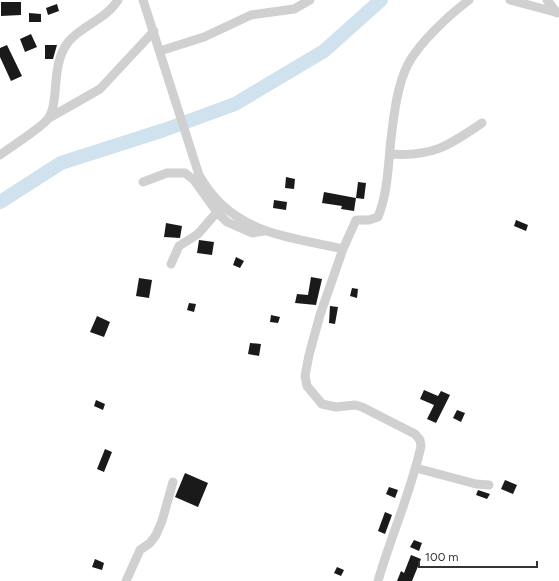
<svg xmlns="http://www.w3.org/2000/svg" width="559" height="581" font-family="Figtree,sans-serif">
<style>
.lines{fill:none;stroke-linecap:round;stroke-linejoin:round}
.river{stroke:#cfe2ee;stroke-width:14}
.building{fill:#1a1a1a}
.minor{stroke:#d0d0d0;stroke-width:9}
</style>
<rect width="100%" height="100%" fill="#fff"/>
<g class="lines">
<!-- river -->
<path class="river" d="M 0,202 L 61,163 L 164,130 L 235,104 L 324,51 L 381,0"/>
</g>
<!-- building -->
<path class="building" d="M 1,2 L 21,2 L 21,15 L 1,16 Z
M 57,4 L 59,11 L 48,15 L 46,8 Z
M 29,13 L 41,14 L 41,22 L 29,22 Z
M 31,34 L 37,47 L 25,52 L 20,39 Z
M 7,45 L 22,76 L 11,81 L 0,57 L 0,48 Z
M 45,45 L 57,45 L 53,59 L 45,59 Z
M 286,177 L 295,179 L 294,189 L 285,188 Z
M 358,182 L 366,183 L 364,199 L 356,198 Z
M 324,192 L 356,198 L 354,211 L 341,209 L 342,206 L 322,203 Z
M 274,200 L 287,202 L 286,210 L 273,208 Z
M 516,220 L 528,225 L 526,231 L 514,226 Z
M 166,223 L 182,226 L 180,238 L 164,237 Z
M 199,240 L 214,242 L 212,255 L 197,253 Z
M 236,257 L 244,261 L 240,268 L 233,265 Z
M 311,277 L 322,279 L 316,305 L 295,303 L 297,294 L 308,295 Z
M 139,278 L 152,280 L 149,298 L 136,296 Z
M 352,288 L 358,289 L 357,298 L 350,296 Z
M 189,303 L 196,304 L 194,312 L 187,310 Z
M 330,306 L 338,307 L 335,324 L 329,323 Z
M 271,315 L 280,317 L 278,323 L 270,322 Z
M 97,316 L 110,322 L 104,337 L 90,332 Z
M 250,343 L 261,344 L 259,356 L 248,354 Z
M 424,390 L 438,396 L 441,391 L 450,395 L 436,423 L 427,419 L 434,405 L 420,399 Z
M 96,400 L 105,404 L 103,410 L 94,406 Z
M 457,410 L 465,413 L 461,422 L 453,418 Z
M 105,449 L 112,452 L 104,472 L 97,469 Z
M 185,473 L 208,483 L 198,507 L 175,497 Z
M 505,480 L 517,485 L 513,494 L 501,489 Z
M 389,487 L 398,490 L 395,498 L 386,494 Z
M 478,490 L 490,494 L 487,499 L 476,495 Z
M 385,512 L 392,515 L 385,534 L 378,531 Z
M 414,540 L 422,543 L 419,551 L 410,547 Z
M 411,555 L 421,559 L 412,581 L 397,581 L 401,571 L 404,573 Z
M 95,559 L 104,563 L 102,570 L 92,567 Z
M 337,567 L 344,570 L 341,576 L 334,573 Z"/>
<g class="lines">
<!-- minor -->
<path class="minor" d="M 143,0 L 199,175 C 231,233 285,236 343,249 L 320,315 L 309,355 L 305,376 L 307,386 L 322,404 L 336,407 L 355,405 L 362,407 L 415,434 L 420,440 L 421,446 C 411,492 391,536 378,581
M 510,0 L 555,12
M 547,0 L 557,13
M 160,51 L 204,37 L 251,15 L 294,9 L 310,0
M 49,118 L 100,89 L 154,31
M 390,154 C 433,157 448,146 482,123
M 0,155 C 12,146 38,130 47,120 C 61,104 49,65 69,41 C 83,25 106,19 118,0
M 143,182 L 167,173 L 185,173 L 194,180 L 217,212 L 227,222 L 252,233 L 264,231
M 343,249 L 356,220 L 369,220 L 378,217 C 388,192 388,165 391,139 C 394,114 397,86 408,64 C 420,42 449,15 469,0
M 171,264 L 179,246 L 198,234 L 217,212
M 416,468 L 476,484 L 489,485
M 126,581 L 140,550 L 150,543 L 156,535 L 162,521 L 173,482"/>
</g>
<!-- scale -->
<path d="M419 561v6h118v-6" fill="none" stroke="#333333" stroke-width="2"/>
<text x="425" y="561" font-size="12" fill="#333333" stroke="#ffffff" stroke-width="3" paint-order="stroke">100 m</text>
</svg>
